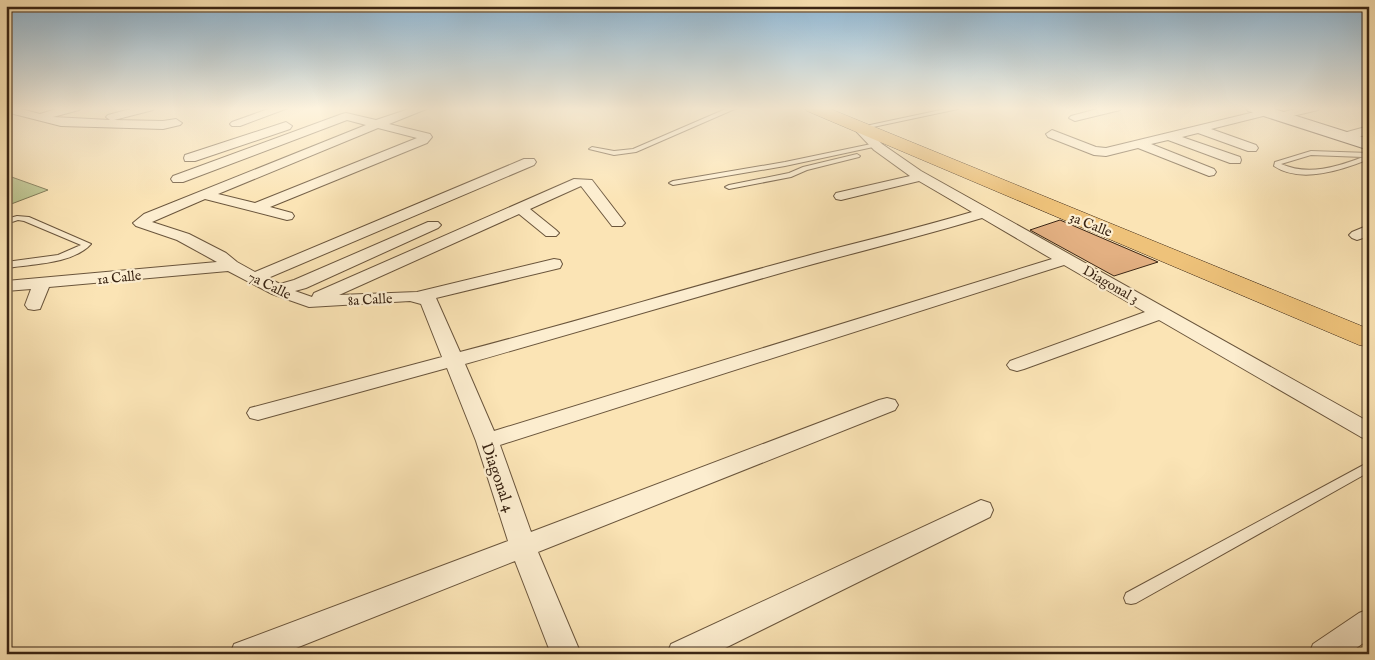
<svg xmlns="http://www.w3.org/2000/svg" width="1375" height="660" font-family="'IM FELL English',serif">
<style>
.green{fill:#bcc590;stroke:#7b7552}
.building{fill:#e3b082;stroke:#3a2514}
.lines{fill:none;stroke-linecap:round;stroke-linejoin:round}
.lane-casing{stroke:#6a553c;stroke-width:2}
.street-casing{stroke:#6a553c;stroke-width:2}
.secondary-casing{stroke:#3a2514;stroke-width:2}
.primary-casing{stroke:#3a2514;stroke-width:1}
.lane{fill:#fcedcf;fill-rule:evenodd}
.street{fill:#fcedcf;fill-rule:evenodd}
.secondary{fill:#fcedcf;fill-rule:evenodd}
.primary{fill:#eec27a;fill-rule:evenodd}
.labels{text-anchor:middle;stroke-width:4.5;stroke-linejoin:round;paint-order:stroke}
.street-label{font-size:14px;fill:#3a2514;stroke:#fcedcf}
.near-street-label{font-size:16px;fill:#3a2514;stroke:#fcedcf}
</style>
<rect width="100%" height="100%" fill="#fbe4b5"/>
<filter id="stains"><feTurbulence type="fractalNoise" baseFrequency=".004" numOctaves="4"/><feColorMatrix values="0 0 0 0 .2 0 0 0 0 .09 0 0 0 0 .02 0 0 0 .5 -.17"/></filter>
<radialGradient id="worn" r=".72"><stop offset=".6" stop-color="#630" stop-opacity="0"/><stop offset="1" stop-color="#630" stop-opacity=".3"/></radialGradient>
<!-- green -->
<path class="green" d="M 6,175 L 48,190 L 6,206 Z"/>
<!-- building -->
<path class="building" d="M 1060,220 L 1158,262 L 1114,276 L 1030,230 Z"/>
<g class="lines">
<!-- lane casing -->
<g class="lane-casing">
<path id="lane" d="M 728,108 L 737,108 L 636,152 L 614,155 L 589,149 L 592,147 L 614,151 L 633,149 Z
M 950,108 L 958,109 L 859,130 L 856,128 Z
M 876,143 L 879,145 L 878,146 L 785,166 L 673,185 L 669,183 L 673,181 L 785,162 Z
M 1311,151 L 1369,153 L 1369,159 C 1342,170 1301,184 1274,166 L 1275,162 ZM 1311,155 L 1363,157 C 1337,167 1308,176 1281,164 Z
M 857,154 L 860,156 L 859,157 L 807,170 L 791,177 L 729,189 L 725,187 L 729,185 L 789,173 L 803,167 Z
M 17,216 L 29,217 L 91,244 C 73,264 32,264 6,268 L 6,262 L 58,255 L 81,245 L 24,221 L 18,220 L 6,224 L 6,219 Z
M 1369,462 L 1369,472 L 1136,603 L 1131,604 L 1126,603 L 1124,598 L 1126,593 Z"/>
</g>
<!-- street casing -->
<g class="street-casing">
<path id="street" d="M 6,108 L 17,108 L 40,114 L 59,108 L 80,108 L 79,110 L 53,117 L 110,120 L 106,117 L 108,115 L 134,108 L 154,108 L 153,110 L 114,120 L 163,121 L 176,119 L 182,123 L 180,125 L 163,129 L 61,126 L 6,112 Z
M 271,108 L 288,108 L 240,126 L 232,126 L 230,124 L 232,122 Z
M 412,108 L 429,108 L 389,124 L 430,134 L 432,137 L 427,143 L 270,207 L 292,213 L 294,216 L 292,219 L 287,220 L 205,199 L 152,222 L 189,234 L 226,253 L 237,262 L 255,272 L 524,159 L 534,159 L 536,162 L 534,165 L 268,278 L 280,284 L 294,280 L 428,222 L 438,222 L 441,225 L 438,228 L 306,288 L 295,291 L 312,297 L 314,293 L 574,179 L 592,180 L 625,223 L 622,226 L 612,226 L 581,186 L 530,209 L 556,230 L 559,233 L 556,236 L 546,236 L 519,214 L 339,295 L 417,292 L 554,259 L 560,260 L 562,264 L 560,268 L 436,298 L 460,352 C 564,325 667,294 770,266 C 837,247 905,232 972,212 L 919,181 L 841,200 L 836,199 L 834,196 L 836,193 L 910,176 L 874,150 L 853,128 L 859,124 L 863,125 L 882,144 L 921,171 L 1369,422 L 1369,440 L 1361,437 L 1159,320 L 1024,369 L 1017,371 L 1010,369 L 1007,365 L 1010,361 L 1145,312 L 1064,265 L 500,445 L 531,532 L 879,400 L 887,398 L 895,400 L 898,405 L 895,410 L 538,552 L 581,654 L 551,654 L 515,561 L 281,654 L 230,654 L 234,644 L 508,541 L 476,441 L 447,368 L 258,420 L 250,418 L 247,413 L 250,408 L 442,357 L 421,304 L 410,301 L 309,307 L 272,294 L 228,271 L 49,287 L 40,309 L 34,310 L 28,309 L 25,305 L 31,289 L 6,291 L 6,281 L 217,262 L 177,240 L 136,226 L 133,223 L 144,214 L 366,125 L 347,120 L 183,182 L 173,182 L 171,179 L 173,176 L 342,114 L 346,113 L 376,120 ZM 378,128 L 417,138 L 255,203 L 218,194 ZM 982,218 L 1052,259 L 494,431 L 465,364 C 571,334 676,303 781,273 C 848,254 916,238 982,218 Z
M 1101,108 L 1121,108 L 1120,110 L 1075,121 L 1069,118 L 1071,116 Z
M 1299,108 L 1319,108 L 1318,110 L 1280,119 L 1274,116 L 1276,114 Z
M 1267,109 L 1271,110 L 1273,112 L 1271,114 L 1211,129 L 1256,145 L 1258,148 L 1256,151 L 1248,151 L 1198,133 L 1182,137 L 1240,157 L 1241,160 L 1240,163 L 1230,163 L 1168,140 L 1151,144 L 1214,169 L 1216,172 L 1214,175 L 1209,176 L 1138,148 L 1106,156 L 1094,155 L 1048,137 L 1046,134 L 1052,130 L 1096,147 L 1106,148 Z
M 286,122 L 292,126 L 290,129 L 195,161 L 185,161 L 184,158 L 185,155 Z
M 1369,126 L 1369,134 L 1351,139 L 1345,135 L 1347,132 Z
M 1369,225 L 1369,236 L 1357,240 L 1352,238 L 1349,235 L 1352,232 Z
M 981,500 L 990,503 L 993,510 L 990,517 L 713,654 L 667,654 L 671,644 Z
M 1369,609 L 1369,639 L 1348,654 L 1309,654 L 1313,644 L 1359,613 Z"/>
</g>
<!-- secondary casing -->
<g class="secondary-casing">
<path id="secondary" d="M 1246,108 L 1271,108 L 1369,139 L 1369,150 L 1248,111 Z"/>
</g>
<!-- primary casing -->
<g class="primary-casing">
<path id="primary" d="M 805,108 L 828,108 L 1369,329 L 1369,347 L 1359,345 L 807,111 Z"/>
</g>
<!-- lane -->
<use href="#lane" class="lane"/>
<!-- street -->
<use href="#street" class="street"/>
<!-- secondary -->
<use href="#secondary" class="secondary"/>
<!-- primary -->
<use href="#primary" class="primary"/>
</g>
<!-- sky -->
<linearGradient id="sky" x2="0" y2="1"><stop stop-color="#8db7d6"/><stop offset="0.54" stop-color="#fdf3de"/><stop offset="1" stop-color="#fdf3de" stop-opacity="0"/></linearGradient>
<rect width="1375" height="201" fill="url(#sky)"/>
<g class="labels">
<!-- street labels -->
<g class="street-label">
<text transform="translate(1091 224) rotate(22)" y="5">3a Calle</text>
<text transform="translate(119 277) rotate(-6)" y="5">1a Calle</text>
<text transform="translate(1111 284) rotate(30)" y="5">Diagonal 3</text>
<text transform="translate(270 285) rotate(26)" y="5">7a Calle</text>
<text transform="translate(370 299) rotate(-3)" y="5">8a Calle</text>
</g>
<!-- near-street labels -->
<g class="near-street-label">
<text transform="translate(499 477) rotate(71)" y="6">Diagonal 4</text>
</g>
</g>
<!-- margin -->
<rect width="1375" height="660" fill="none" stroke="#fbe4b5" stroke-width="25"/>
<rect x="8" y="8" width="1360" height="645" fill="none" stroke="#3a2514" stroke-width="2.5"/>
<rect x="12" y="12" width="1350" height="635" fill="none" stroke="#3a2514"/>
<rect width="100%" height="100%" filter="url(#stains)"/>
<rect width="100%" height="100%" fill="url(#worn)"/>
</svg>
